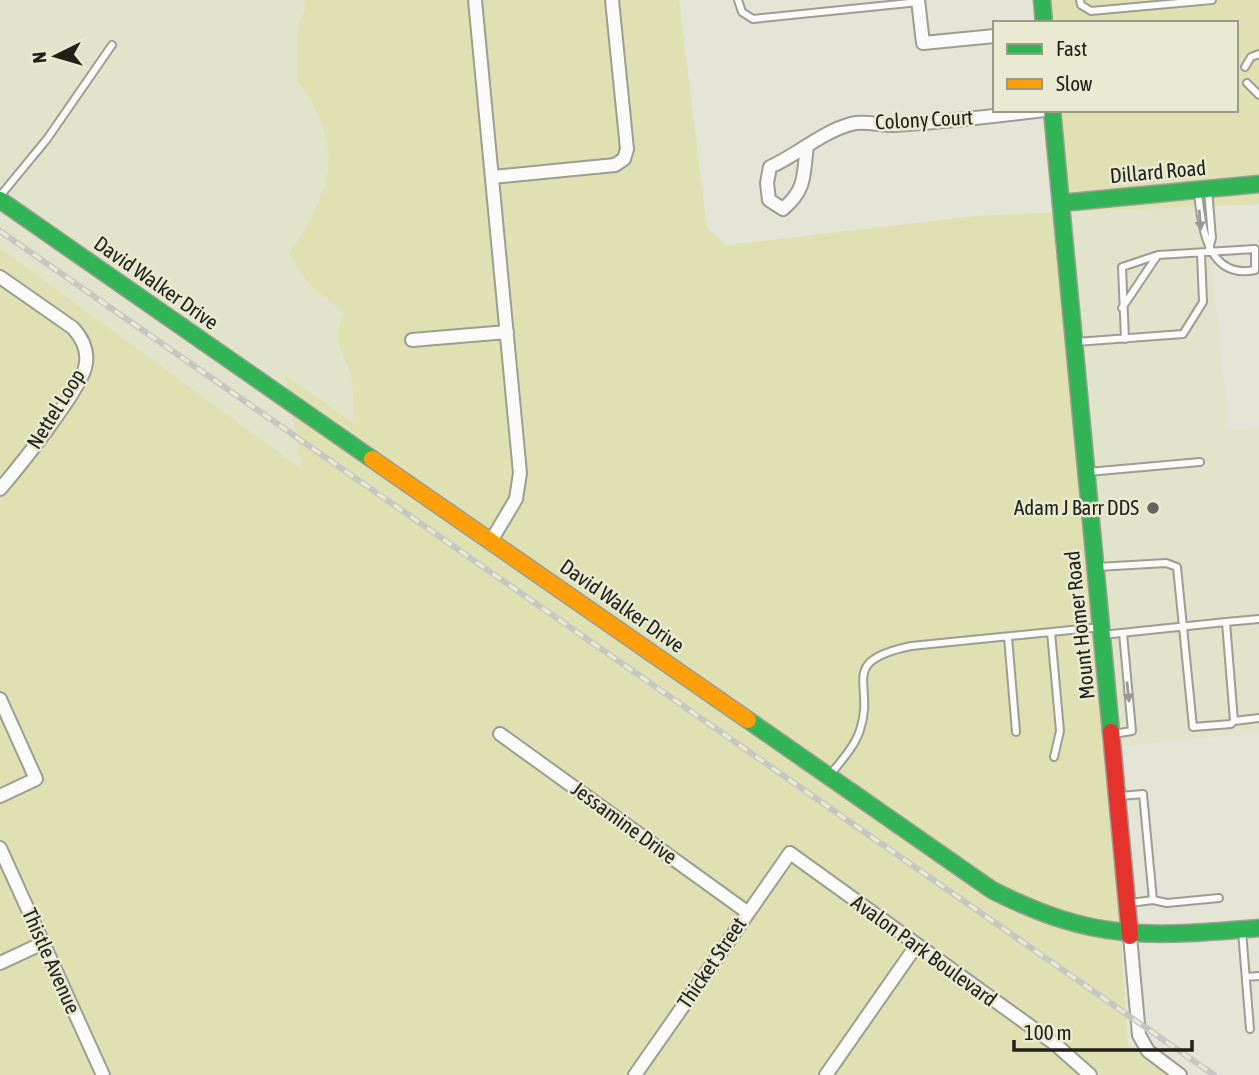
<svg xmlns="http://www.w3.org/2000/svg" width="1259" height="1075" font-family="'Asap Condensed',sans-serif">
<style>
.built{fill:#e2e3cb}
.green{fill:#e0e1b2}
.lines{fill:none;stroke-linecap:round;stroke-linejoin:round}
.lane-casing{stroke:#9d9d93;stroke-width:10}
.street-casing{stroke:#9d9d93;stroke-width:16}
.fast-casing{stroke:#9d9d93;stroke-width:19}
.slow-casing{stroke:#9d9d93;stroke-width:19}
.jam-casing{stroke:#9d9d93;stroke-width:19}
.lane{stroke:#fbfbf9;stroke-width:6}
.street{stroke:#fbfbf9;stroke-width:12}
.fast{stroke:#30b455;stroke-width:16}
.slow{stroke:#ff9f0a;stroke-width:16}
.jam{stroke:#e5322d;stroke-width:16}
.rail-casing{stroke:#c6c6c3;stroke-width:6}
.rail{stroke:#e9ead1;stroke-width:3.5;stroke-dasharray:10;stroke-linecap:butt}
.oneway{fill:#989994}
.poi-dot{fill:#65655b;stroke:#e9ead1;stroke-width:2.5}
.labels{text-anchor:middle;stroke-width:5;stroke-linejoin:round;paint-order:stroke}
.street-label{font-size:21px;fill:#202118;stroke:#e9ead1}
.poi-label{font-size:21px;fill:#202118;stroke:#e9ead1;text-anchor:end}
</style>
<rect width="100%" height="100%" fill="#e4e4d7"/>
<!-- built -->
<path class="built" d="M 0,0 L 304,0 L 305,10 L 298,26 L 297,82 L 304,88 L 328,136 L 327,185 L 321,204 L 289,255 L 311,286 L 344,313 L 339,352 L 352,381 L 353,424 L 284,375 L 288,391 L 0,193 Z
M 1205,206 L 1229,430 L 1259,428 L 1259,732 L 1121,746 L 1069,212 Z
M 0,208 L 291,409 L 304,471 L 0,248 Z"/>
<!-- green -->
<path class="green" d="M 304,0 L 679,0 L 707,228 L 727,245 L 975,216 L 1055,212 L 1107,747 L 1120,929 L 1071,920 L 996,885 L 288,391 L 284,374 L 353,423 C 353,410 354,396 352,383 C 348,356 328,345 344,313 L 311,286 L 289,255 C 318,207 344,170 317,114 C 311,102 307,90 297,82 L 298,26 L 305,10 Z
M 1050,0 L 1259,0 L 1259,178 L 1068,196 L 1060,110 L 1236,110 L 1236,23 L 1052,23 Z
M 1259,190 L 1259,204 L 1069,212 L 1069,208 Z
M 0,248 L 303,470 L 291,409 L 987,894 C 1030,919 1071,936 1121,941 L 1128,1045 L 1186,1075 L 0,1075 Z"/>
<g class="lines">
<!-- lane casing -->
<g class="lane-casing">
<path id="lane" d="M 738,0 L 742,12 L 753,19 L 919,2
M 1080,0 L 1081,5 L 1091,11 L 1212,0
M 1245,67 L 1251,57 L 1259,54
M 1247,83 L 1259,95
M 1208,189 L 1212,238 L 1209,249
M 0,196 L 47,139 L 112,45
M 1122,308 L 1157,256
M 1125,339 L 1122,267 L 1158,255 L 1255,249 L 1255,270 C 1207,280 1201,225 1198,192
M 1076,342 L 1183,334 L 1203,302 L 1201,253
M 1088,472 L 1200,462
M 1097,567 L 1166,563 L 1177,567 L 1193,727 L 1231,724 L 1234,721
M 1259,619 L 1226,622 L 1234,721 L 1259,718
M 1051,632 L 1060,731 L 1054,757
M 1102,635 L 1226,622
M 1008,637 L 1016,732
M 1113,734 L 1132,731 L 1123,633
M 830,775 C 841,761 855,746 860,730 C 876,683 836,662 911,646 L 1101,627
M 1120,796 L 1143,794 L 1153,900 L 1130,903
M 1153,900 L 1167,903 L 1219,898
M 1242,931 L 1250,1029
M 1246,977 L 1259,976"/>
</g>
<!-- street casing -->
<g class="street-casing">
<path id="street" d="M 475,0 L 520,473 L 516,499 L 491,541
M 918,0 L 923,43 L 995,36
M 807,146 C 803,174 807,189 783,209 L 769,200 L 767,183 L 770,167 C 797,155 822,132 851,124 C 865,120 880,126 894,125 C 945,122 995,116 1045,110
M 493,177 L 615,165 L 624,159 L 627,149 L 612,0
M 0,277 L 73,328 C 83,339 89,353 85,368 C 78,393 19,467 0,489
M 412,340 L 507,332
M 0,699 L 36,779 L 0,796
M 500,734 L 747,912
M 0,848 L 103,1075
M 1130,936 L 1139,1035 L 1148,1051 L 1180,1075
M 0,963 L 43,943
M 635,1075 L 790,853 L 1055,1044 L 1090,1075
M 826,1075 L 916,946"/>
</g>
<!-- fast casing -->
<g class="fast-casing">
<path id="fast" d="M 1042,0 L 1044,23
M 1052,110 L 1111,732
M 0,200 L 372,459
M 1061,203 L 1259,184
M 748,720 L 992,890 C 1094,942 1149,937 1259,928"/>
</g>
<!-- slow casing -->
<g class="slow-casing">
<path id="slow" d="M 372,459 L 748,720"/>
</g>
<!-- jam casing -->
<g class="jam-casing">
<path id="jam" d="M 1111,732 L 1130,936"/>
</g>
<!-- lane -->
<use href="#lane" class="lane"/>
<!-- street -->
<use href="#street" class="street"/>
<!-- fast -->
<use href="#fast" class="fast"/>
<!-- slow -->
<use href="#slow" class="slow"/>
<!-- jam -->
<use href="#jam" class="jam"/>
<!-- rail casing -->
<g class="rail-casing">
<path id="rail" d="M 0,231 L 1214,1075"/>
</g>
<!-- rail -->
<use href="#rail" class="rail"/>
</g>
<!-- one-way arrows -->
<defs><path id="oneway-solid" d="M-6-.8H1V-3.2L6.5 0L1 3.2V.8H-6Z" transform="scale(1.75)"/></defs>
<g class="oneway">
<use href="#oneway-solid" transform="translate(1200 220) rotate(85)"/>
<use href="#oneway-solid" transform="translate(1128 692) rotate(84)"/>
</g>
<!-- markers -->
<circle class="poi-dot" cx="1153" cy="508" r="7"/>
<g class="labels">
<!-- street labels -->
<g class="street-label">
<text transform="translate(924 120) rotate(-3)" y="7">Colony Court</text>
<text transform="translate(1158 172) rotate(-5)" y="7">Dillard Road</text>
<text transform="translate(156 283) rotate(35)" y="7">David Walker Drive</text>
<text transform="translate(56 409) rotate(-58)" y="7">Nettel Loop</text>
<text transform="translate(622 606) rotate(35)" y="7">David Walker Drive</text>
<text transform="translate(1080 625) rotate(-96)" y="7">Mount Homer Road</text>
<text transform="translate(624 823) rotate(36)" y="7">Jessamine Drive</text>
<text transform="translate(924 951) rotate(36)" y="7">Avalon Park Boulevard</text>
<text transform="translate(51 961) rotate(66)" y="7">Thistle Avenue</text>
<text transform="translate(712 963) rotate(-56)" y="7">Thicket Street</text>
</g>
<!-- poi labels -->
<g class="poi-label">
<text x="1139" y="515">Adam J Barr DDS</text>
</g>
</g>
<!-- legend -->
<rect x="993" y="21" width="245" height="91" fill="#e9ead1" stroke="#999a87" stroke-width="2"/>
<rect x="1007" y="44" width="35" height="10" fill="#30b455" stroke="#999a87" stroke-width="2"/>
<text x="1056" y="56" font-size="21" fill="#202118">Fast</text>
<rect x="1007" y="79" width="35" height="10" fill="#ff9f0a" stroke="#999a87" stroke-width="2"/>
<text x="1056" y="91" font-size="21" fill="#202118">Slow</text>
<!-- north arrow -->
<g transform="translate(56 56) rotate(265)" stroke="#e9ead1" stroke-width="5" paint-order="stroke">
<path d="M0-5L12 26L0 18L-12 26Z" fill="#202118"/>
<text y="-10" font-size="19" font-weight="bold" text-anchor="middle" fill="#202118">N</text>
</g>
<!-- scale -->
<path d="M1014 1040v10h178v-10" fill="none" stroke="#202118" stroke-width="3.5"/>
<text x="1024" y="1040" font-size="21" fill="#202118" stroke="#e9ead1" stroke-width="5" paint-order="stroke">100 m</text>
</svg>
